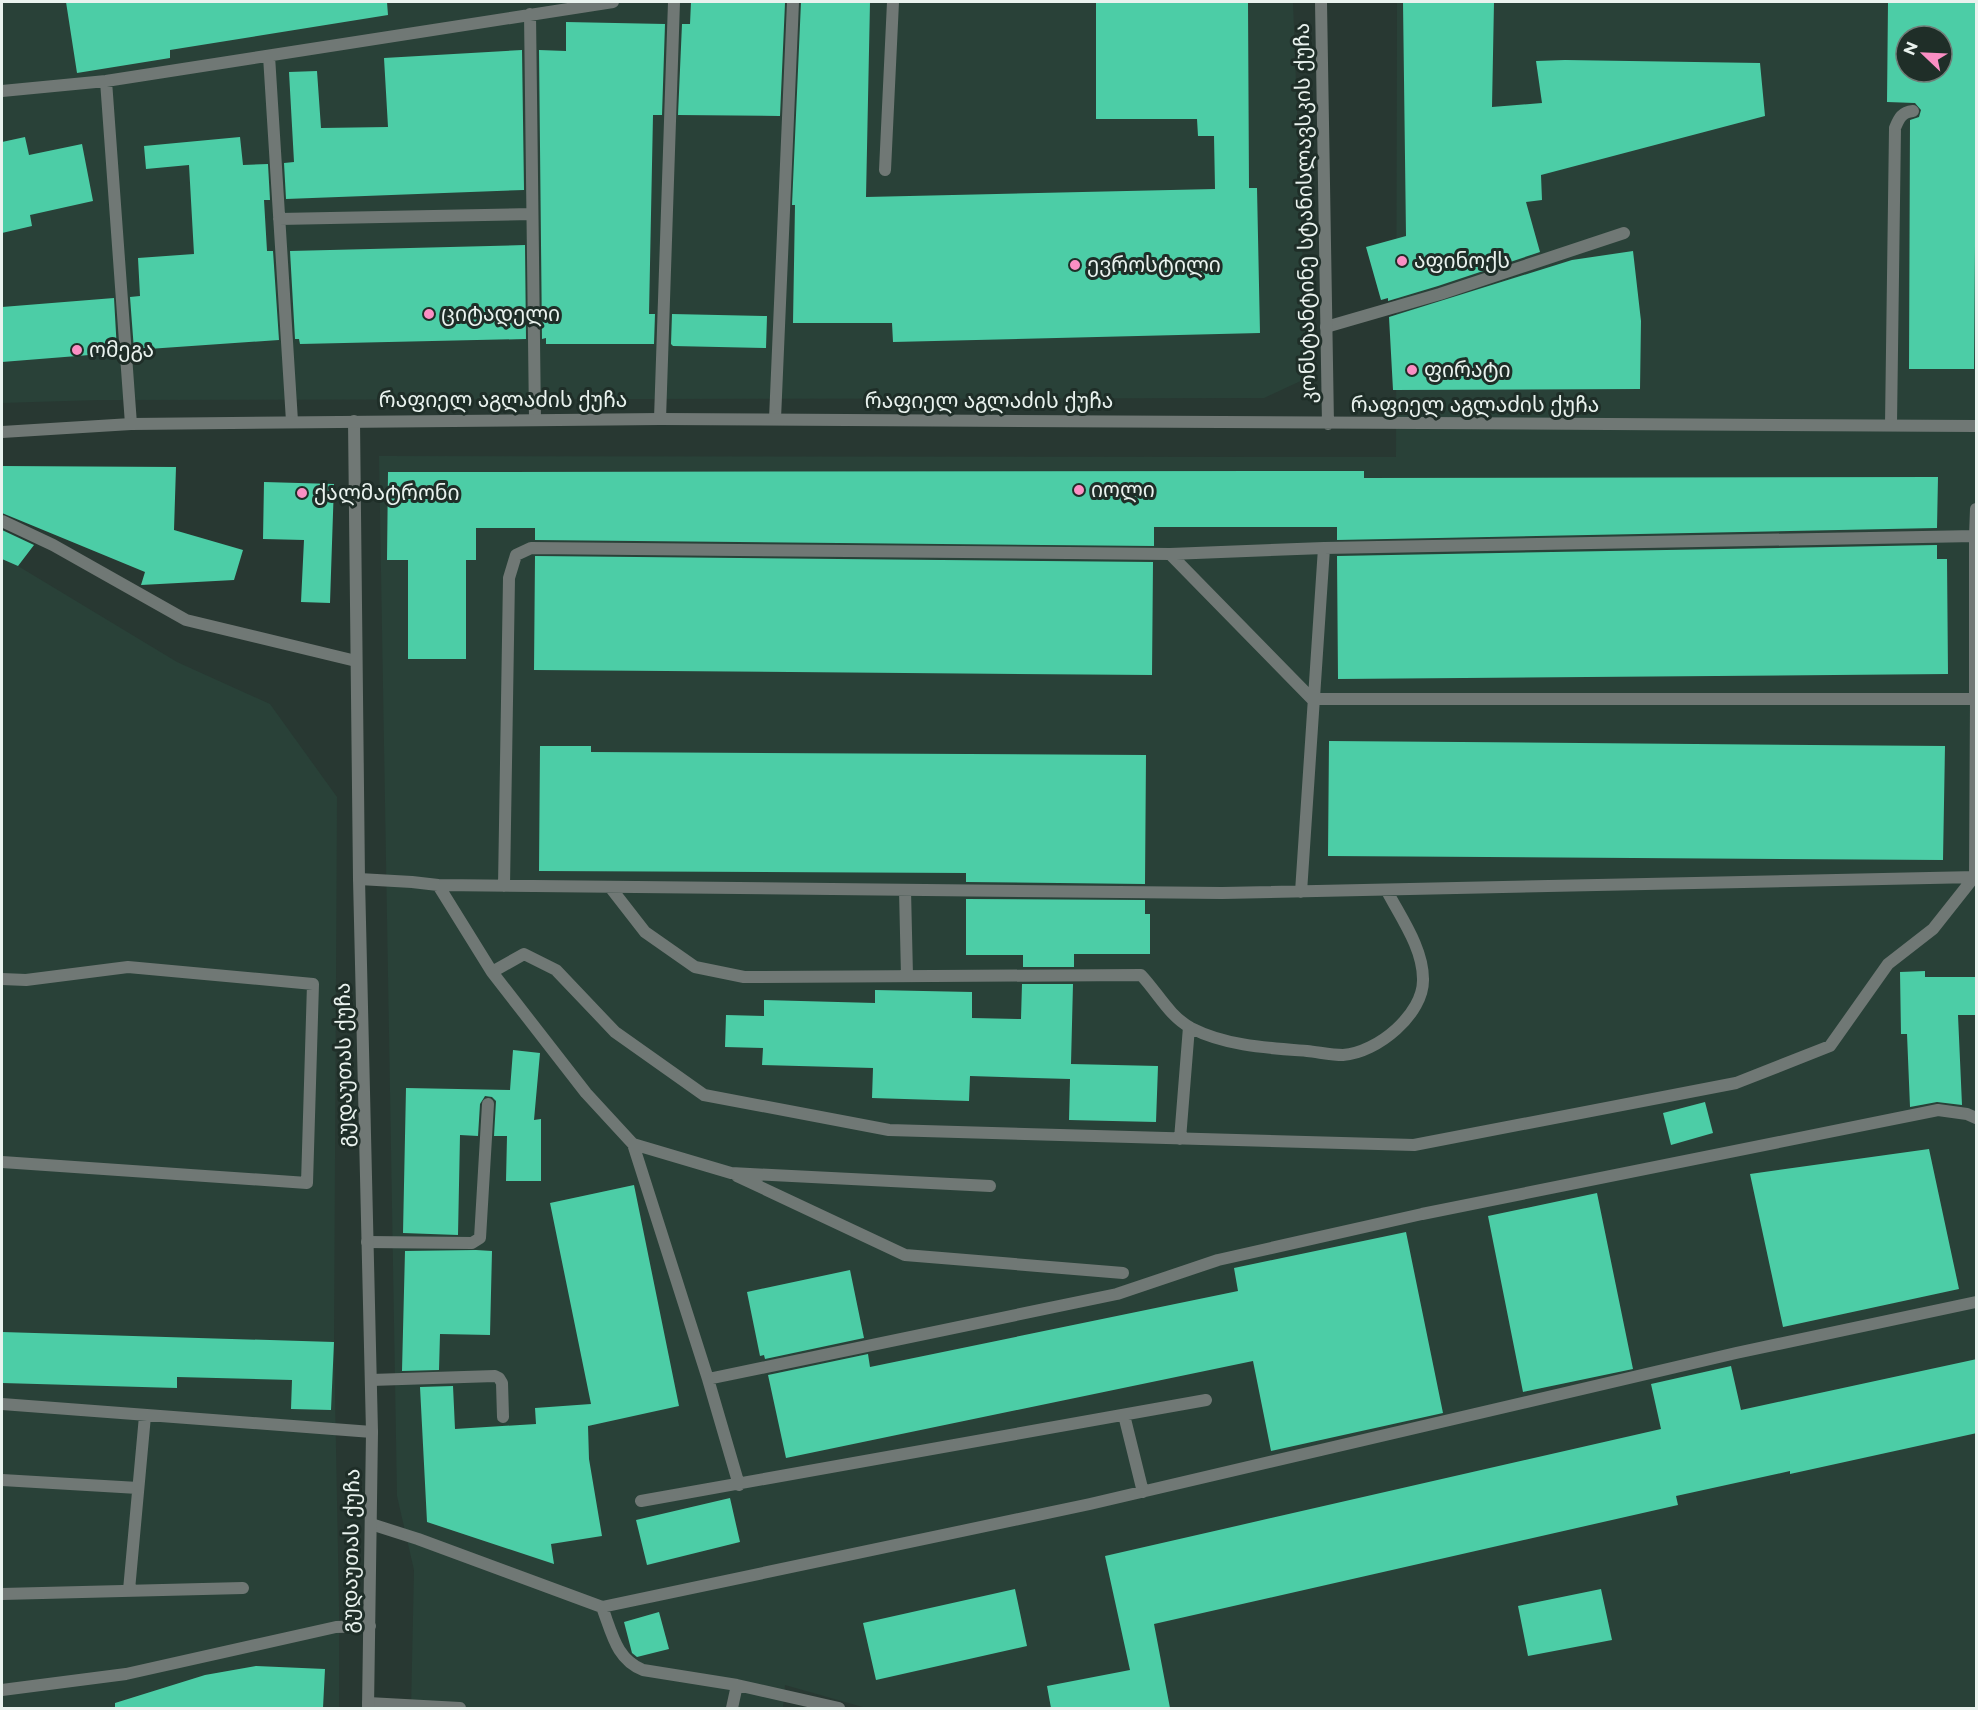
<svg xmlns="http://www.w3.org/2000/svg" width="1978" height="1710" font-family="Montserrat,'Noto Sans Georgian',sans-serif">
<style>
.built{fill:#294138;fill-rule:evenodd}
.building{fill:#4ccda6;fill-rule:evenodd}
.lines{fill:none;stroke-linecap:round;stroke-linejoin:round}
.service{stroke:#707875;stroke-width:12}
.minor{stroke:#707875;stroke-width:12}
.tertiary{stroke:#707875;stroke-width:12}
.poi-dot{fill:#fb8fc4;stroke:#1f2e28;stroke-width:2}
.labels{text-anchor:middle;stroke-width:6;stroke-linejoin:round;paint-order:stroke}
.street-label{font-size:21px;fill:#e9f2ee;stroke:#1f2e28}
.poi-label{font-size:21px;fill:#e9f2ee;stroke:#1f2e28;text-anchor:start}
</style>
<rect width="100%" height="100%" fill="#283832"/>
<!-- built -->
<path class="built" d="M 2,2 L 1293,2 L 1307,378 L 1264,398 L 99,400 L 2,403 Z
M 1397,2 L 1976,2 L 1976,1708 L 866,1708 L 785,1685 L 783,1708 L 411,1708 L 414,1570 L 397,1496 L 379,456 L 1396,457 ZM 1906,36 L 1942,36 L 1942,72 L 1906,72 Z
M 2,529 L 34,545 L 18,566 L 177,662 L 270,704 L 337,797 L 334,1342 L 339,1607 L 339,1708 L 2,1708 Z"/>
<!-- building -->
<path class="building" d="M 66,2 L 387,2 L 388,15 L 170,50 L 170,58 L 77,73 Z
M 691,2 L 785,3 L 780,116 L 678,115 L 682,24 L 690,24 Z
M 801,2 L 870,2 L 866,197 L 1215,189 L 1214,136 L 1198,136 L 1197,119 L 1096,119 L 1096,2 L 1248,2 L 1249,188 L 1257,188 L 1260,333 L 893,342 L 892,323 L 793,323 L 795,205 L 792,205 Z
M 1403,2 L 1494,2 L 1492,107 L 1542,103 L 1536,61 L 1565,60 L 1760,63 L 1765,116 L 1541,175 L 1542,200 L 1526,202 L 1540,252 L 1438,286 L 1388,301 L 1388,298 L 1381,300 L 1366,247 L 1406,236 Z
M 1888,2 L 1977,2 L 1974,369 L 1909,369 L 1910,120 L 1919,117 L 1921,110 L 1915,103 L 1887,102 ZM 1906,36 L 1942,36 L 1942,72 L 1906,72 Z
M 566,22 L 665,24 L 662,115 L 653,115 L 649,314 L 655,314 L 654,344 L 546,344 L 546,338 L 542,339 L 539,50 L 566,51 Z
M 522,50 L 524,190 L 286,199 L 284,163 L 294,162 L 289,72 L 317,71 L 321,128 L 388,127 L 384,58 Z
M 25,137 L 29,155 L 82,144 L 93,201 L 30,215 L 32,226 L 2,233 L 2,142 Z
M 240,137 L 243,165 L 268,164 L 270,200 L 264,200 L 267,251 L 273,251 L 279,340 L 134,350 L 130,297 L 140,296 L 138,258 L 194,254 L 189,165 L 146,169 L 144,146 Z
M 525,245 L 526,339 L 300,344 L 299,339 L 295,339 L 290,251 Z
M 1633,251 L 1641,321 L 1640,389 L 1393,390 L 1389,317 L 1572,260 Z
M 114,298 L 117,351 L 102,352 L 102,354 L 2,362 L 2,307 Z
M 672,314 L 767,316 L 766,348 L 673,346 L 671,344 Z
M 2,466 L 176,467 L 174,530 L 243,550 L 234,580 L 141,585 L 145,572 L 2,513 Z
M 1364,471 L 1364,478 L 1938,477 L 1937,528 L 1337,540 L 1337,527 L 1154,527 L 1154,546 L 535,540 L 535,528 L 476,528 L 476,560 L 466,560 L 466,659 L 408,659 L 408,560 L 387,560 L 388,472 Z
M 264,482 L 334,484 L 330,603 L 301,602 L 304,540 L 263,539 Z
M 2,530 L 34,545 L 18,566 L 2,559 Z
M 1937,545 L 1937,559 L 1947,559 L 1948,674 L 1338,679 L 1337,556 Z
M 535,556 L 1153,562 L 1152,675 L 534,670 Z
M 1329,741 L 1945,746 L 1943,860 L 1328,856 Z
M 540,746 L 591,746 L 591,752 L 1146,755 L 1145,884 L 966,882 L 966,873 L 539,871 Z
M 966,899 L 1145,900 L 1145,914 L 1150,914 L 1150,954 L 1074,954 L 1074,967 L 1023,967 L 1023,955 L 966,955 Z
M 1925,971 L 1925,977 L 1977,977 L 1977,1015 L 1958,1015 L 1962,1105 L 1937,1102 L 1910,1107 L 1907,1034 L 1901,1034 L 1900,972 Z
M 1022,984 L 1073,984 L 1071,1064 L 1158,1066 L 1156,1122 L 1069,1120 L 1070,1079 L 970,1076 L 969,1101 L 872,1098 L 873,1068 L 762,1065 L 763,1048 L 725,1047 L 726,1015 L 764,1016 L 764,1000 L 875,1003 L 875,990 L 972,992 L 972,1018 L 1021,1019 Z
M 513,1050 L 540,1053 L 534,1120 L 541,1119 L 541,1181 L 506,1181 L 507,1136 L 494,1136 L 496,1101 L 492,1097 L 485,1096 L 480,1104 L 478,1136 L 460,1135 L 458,1235 L 403,1233 L 406,1088 L 510,1090 Z
M 1705,1102 L 1713,1133 L 1671,1145 L 1663,1113 Z
M 1929,1149 L 1959,1289 L 1783,1327 L 1750,1174 Z
M 634,1185 L 679,1406 L 588,1426 L 589,1459 L 602,1536 L 551,1544 L 554,1564 L 427,1522 L 420,1387 L 453,1386 L 455,1429 L 536,1424 L 535,1408 L 591,1404 L 550,1203 Z
M 1597,1193 L 1633,1369 L 1523,1392 L 1488,1216 Z
M 1406,1232 L 1443,1413 L 1271,1451 L 1253,1361 L 786,1458 L 768,1375 L 868,1354 L 870,1367 L 1238,1291 L 1234,1268 Z
M 476,1250 L 492,1251 L 490,1335 L 440,1334 L 439,1370 L 402,1371 L 405,1251 Z
M 850,1270 L 864,1338 L 765,1359 L 764,1355 L 760,1356 L 747,1292 Z
M 2,1332 L 334,1342 L 331,1410 L 291,1409 L 292,1380 L 177,1377 L 177,1388 L 2,1383 Z
M 1977,1359 L 1977,1433 L 1790,1474 L 1790,1471 L 1676,1496 L 1678,1505 L 1154,1624 L 1170,1708 L 1051,1708 L 1047,1686 L 1130,1670 L 1105,1556 L 1661,1429 L 1651,1384 L 1731,1366 L 1741,1410 Z
M 730,1498 L 740,1542 L 647,1565 L 636,1520 Z
M 1015,1589 L 1027,1646 L 876,1680 L 863,1623 Z
M 1601,1589 L 1612,1640 L 1528,1656 L 1518,1606 Z
M 659,1612 L 669,1649 L 637,1657 L 632,1653 L 624,1622 Z
M 256,1666 L 325,1669 L 323,1708 L 115,1708 L 115,1703 L 205,1675 Z"/>
<g class="lines">
<!-- service -->
<path class="service" d="M 530,14 L 535,420
M 269,56 L 292,421
M 106,81 L 131,424
M 2,91 L 106,81 L 613,2
M 885,170 L 893,2
M 279,219 L 532,214
M 1326,327 L 1440,294 L 1624,233
M 660,419 L 674,2
M 775,419 L 793,2
M 1891,425 L 1895,128 C 1899,118 1902,112 1913,111
M 2,521 L 53,545 L 186,620 L 356,661
M 1170,554 L 1324,548
M 359,879 L 412,882 L 438,885 L 492,972 L 586,1093 L 633,1144 L 731,1173 L 990,1186
M 438,885 L 1222,893 L 1976,877
M 504,886 L 509,578 L 516,555 L 531,548 L 1170,554 L 1312,699 L 1975,699 L 1975,536 L 1976,509
M 610,887 L 645,932 L 695,967 L 744,977 L 1141,975 C 1158,993 1169,1016 1191,1028 C 1226,1046 1268,1048 1307,1051 C 1318,1052 1331,1055 1343,1055 C 1377,1053 1424,1014 1423,979 C 1423,948 1401,918 1387,891
M 905,890 L 907,976
M 1301,892 L 1324,548 L 1975,536
M 492,972 L 524,954 L 556,970 L 615,1032 L 704,1095 L 889,1130 L 1414,1145 L 1736,1083 L 1830,1046 L 1888,964 L 1933,929 L 1975,876 L 1976,699
M 2,979 L 26,980 L 128,967 L 313,984 L 307,1183 L 2,1162
M 1180,1139 L 1189,1027
M 633,1144 L 708,1379 L 739,1485
M 737,1176 L 905,1255 L 1123,1273
M 367,1242 L 472,1243 L 480,1238 L 488,1104
M 708,1379 L 1117,1294 L 1218,1260 L 1422,1214 L 1938,1110 L 1967,1114 L 1976,1118
M 371,1380 L 495,1376 L 499,1378 L 502,1383 L 503,1417
M 2,1404 L 372,1432
M 1124,1415 L 1143,1492
M 2,1480 L 138,1488
M 641,1501 L 1206,1400
M 371,1524 L 418,1539 L 602,1607 L 1090,1504 L 1736,1353 L 1976,1302
M 129,1590 L 145,1416
M 2,1594 L 243,1588
M 602,1607 C 612,1633 616,1659 643,1670 L 737,1685 L 839,1708
M 2,1690 L 126,1674 L 336,1627 L 370,1626
M 368,1703 L 460,1708
M 732,1708 L 737,1685"/>
<!-- minor -->
<path class="minor" d="M 354,421 L 359,879 L 372,1432 L 368,1708"/>
<!-- tertiary -->
<path class="tertiary" d="M 1321,2 L 1328,424
M 2,432 L 131,424 L 660,419 L 1976,426"/>
</g>
<!-- markers -->
<g class="poi-dot">
<circle cx="1402" cy="261" r="6"/>
<circle cx="1075" cy="265" r="6"/>
<circle cx="429" cy="314" r="6"/>
<circle cx="77" cy="350" r="6"/>
<circle cx="1412" cy="370" r="6"/>
<circle cx="1079" cy="490" r="6"/>
<circle cx="302" cy="493" r="6"/>
</g>
<g class="labels">
<!-- street labels -->
<g class="street-label">
<text transform="translate(1305 213) rotate(-91)" y="7">კონსტანტინე სტანისლავსკის ქუჩა</text>
<text x="503" y="407">რაფიელ აგლაძის ქუჩა</text>
<text x="989" y="408">რაფიელ აგლაძის ქუჩა</text>
<text x="1475" y="412">რაფიელ აგლაძის ქუჩა</text>
<text transform="translate(344 1065) rotate(-91)" y="7">გუდაუთას ქუჩა</text>
<text transform="translate(351 1551) rotate(-89)" y="7">გუდაუთას ქუჩა</text>
</g>
<!-- poi labels -->
<g class="poi-label">
<text x="1414" y="268">აფინოქს</text>
<text x="1087" y="272">ევროსტილი</text>
<text x="441" y="321">ციტადელი</text>
<text x="89" y="357">ომეგა</text>
<text x="1424" y="377">ფირატი</text>
<text x="1091" y="497">იოლი</text>
<text x="314" y="500">ქალმატრონი</text>
</g>
</g>
<!-- border -->
<rect width="1978" height="1710" fill="none" stroke="#e9f2ee" stroke-width="6"/>
<!-- north arrow -->
<g transform="translate(1924 54) rotate(293)"><circle r="28" fill="#1f2e28" stroke="#707c77" stroke-width="1.5"/>
<path d="M0-4.5L10 22L0 15L-10 22Z" fill="#fb8fc4"/>
<text y="-9" font-size="16" font-weight="bold" text-anchor="middle" fill="#e9f2ee">N</text>
</g>
</svg>
